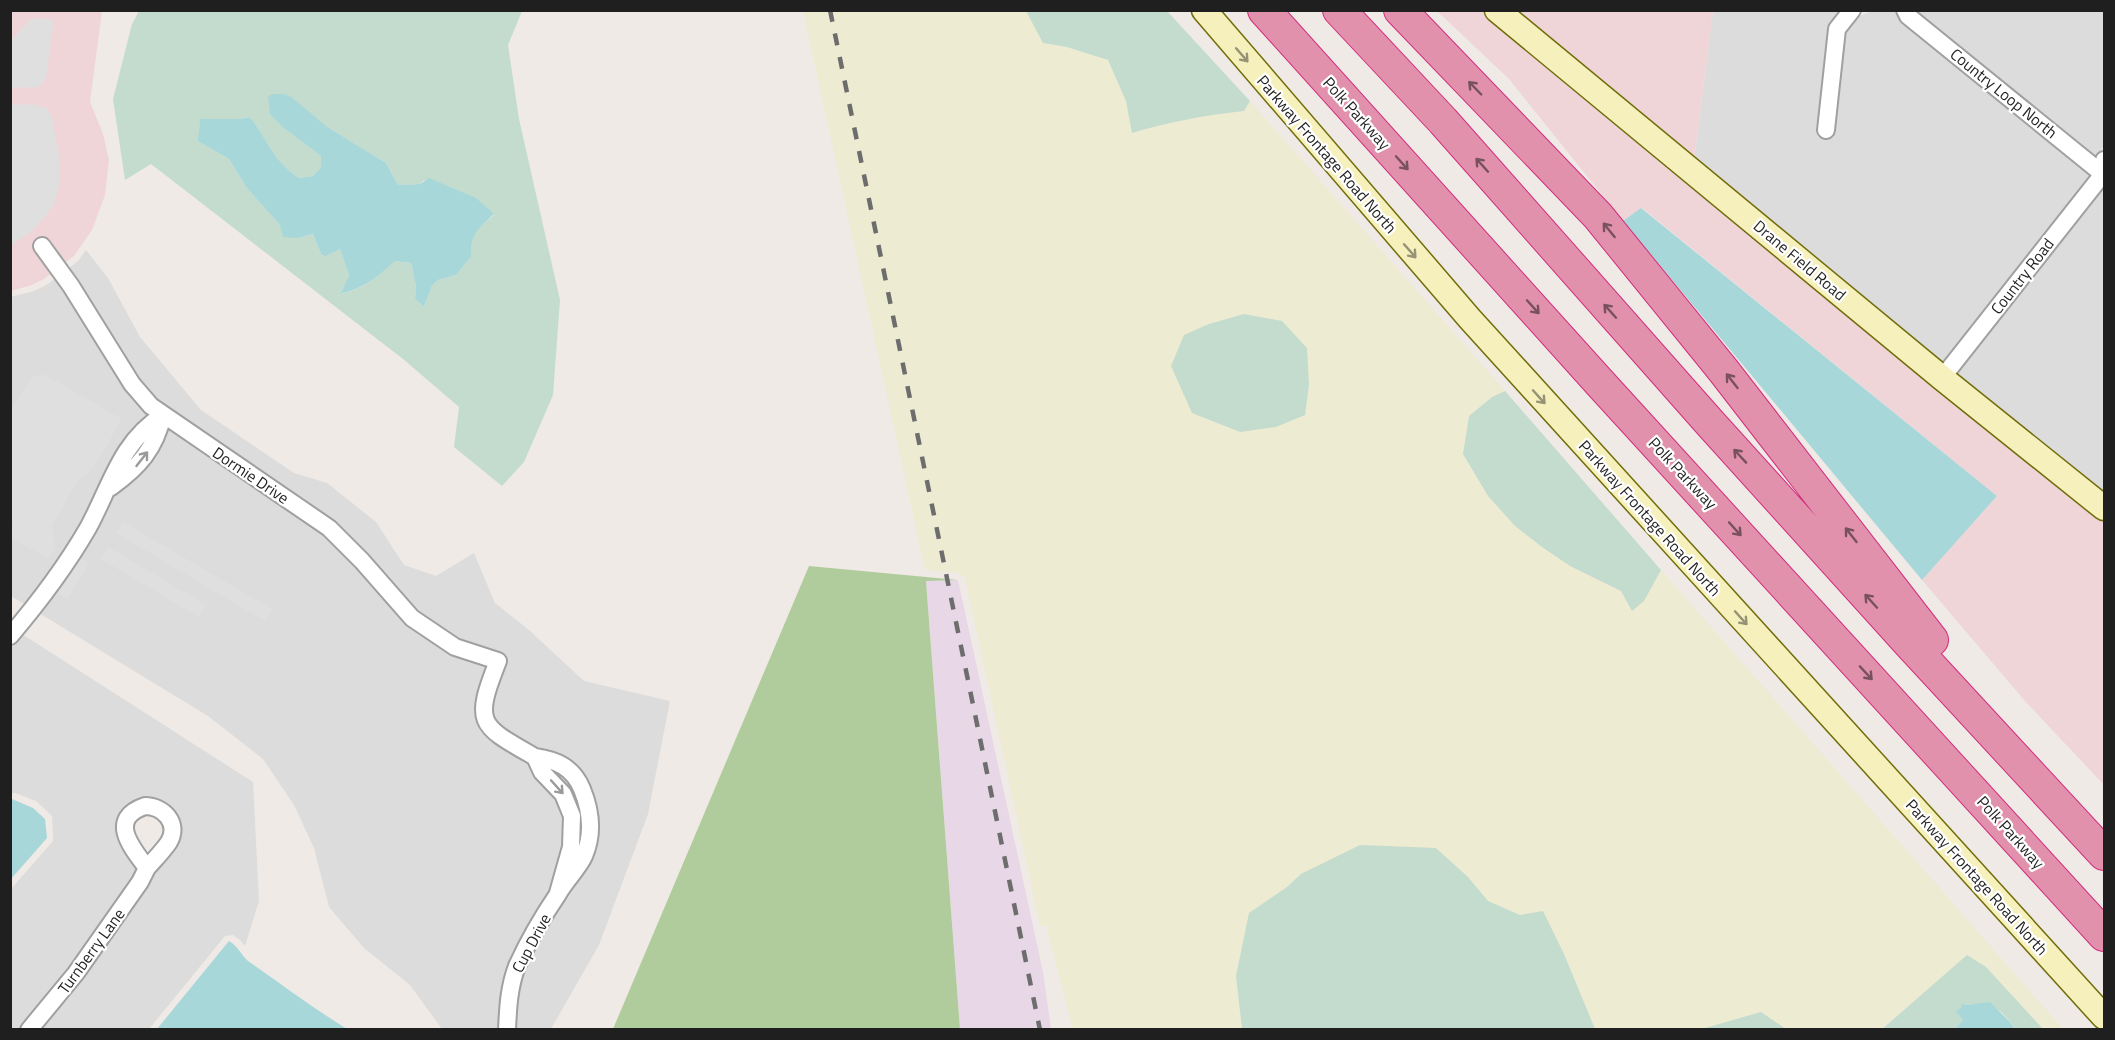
<svg xmlns="http://www.w3.org/2000/svg" width="2115" height="1040" font-family="'Titillium Web',sans-serif">
<style>
.residential{fill:#dddcdc}
.commercial{fill:#efd5d8}
.industrial{fill:#e8d8e7}
.farmland{fill:#edebd2}
.forest{fill:#b1cc9c}
.wetland{fill:#c3dccd;fill-rule:evenodd}
.parking{fill:#dfdfdf}
.water{fill:#a8d7da}
.lines{fill:none;stroke-linecap:round;stroke-linejoin:round}
.minor-casing{stroke:#a0a0a0;stroke-width:20}
.secondary-casing{stroke:#716d0a;stroke-width:27}
.motorway-casing{stroke:#d22d7e;stroke-width:34}
.minor{stroke:#fff;stroke-width:16}
.secondary{stroke:#f6f1bc;stroke-width:24}
.motorway{stroke:#e291ac;stroke-width:32}
.rail{stroke:#6d6d6d;stroke-width:4.5;stroke-dasharray:12 12;stroke-linecap:butt}
.oneway{stroke:#959275}
.oneway2{stroke:#77525e}
.oneway3{stroke:#9a9a9a}
.labels{text-anchor:middle;stroke-width:4.5;stroke-linejoin:round;paint-order:stroke}
.street-label{font-size:16px;fill:#1f1f1f;stroke:#fff}
</style>
<rect width="100%" height="100%" fill="#efeae5"/>
<!-- residential -->
<path class="residential" d="M 1895,10 L 1903,22 L 2091,176 L 1943,364 L 1694,161 L 1713,11 L 1841,11 L 1831,25 L 1817,137 L 1833,138 L 1845,32 L 1855,18 L 1872,11 Z
M 1915,11 L 2104,11 L 2104,146 L 2101,149 L 2097,158 Z
M 2104,185 L 2104,494 L 1955,374 Z
M 86,250 L 108,278 L 140,337 L 201,410 L 294,473 L 327,483 L 376,522 L 404,565 L 436,576 L 474,553 L 495,603 L 529,630 L 584,681 L 670,701 L 648,814 L 599,945 L 551,1029 L 442,1029 L 410,985 L 364,948 L 329,907 L 314,848 L 294,805 L 263,759 L 208,716 L 11,596 L 10,297 L 34,291 L 48,284 L 78,261 Z
M 22,634 L 253,782 L 259,901 L 245,946 L 240,940 L 233,935 L 225,936 L 149,1029 L 39,1029 L 83,977 L 153,872 L 180,836 L 180,825 L 177,815 L 172,807 L 163,801 L 154,798 L 135,800 L 126,807 L 119,818 L 117,837 L 121,848 L 137,870 L 133,879 L 70,969 L 43,1003 L 19,1029 L 11,1030 L 11,889 L 53,841 L 53,837 L 52,816 L 36,801 L 15,793 L 11,793 L 11,648 Z"/>
<!-- commercial -->
<path class="commercial" d="M 11,11 L 102,11 L 90,102 L 103,134 L 109,160 L 105,195 L 92,230 L 74,256 L 44,279 L 32,285 L 11,291 Z
M 1437,11 L 1483,11 L 1931,380 L 2104,520 L 2104,785 L 2025,701 L 1922,580 L 1997,496 L 1642,208 L 1623,221 L 1509,79 Z
M 1510,11 L 1713,11 L 1694,161 Z"/>
<!-- industrial -->
<path class="industrial" d="M 926,580 L 958,580 L 1043,972 L 1051,1029 L 960,1029 Z"/>
<!-- farmland -->
<path class="farmland" d="M 803,11 L 1026,11 L 1043,43 L 1067,47 L 1108,60 L 1126,101 L 1133,133 L 1163,123 L 1201,116 L 1244,111 L 1250,101 L 1505,391 L 1492,397 L 1469,416 L 1463,453 L 1488,496 L 1515,526 L 1542,547 L 1570,566 L 1621,591 L 1656,577 L 1661,570 L 2063,1029 L 2043,1029 L 1986,967 L 1967,956 L 1881,1029 L 1786,1029 L 1761,1012 L 1704,1029 L 1595,1029 L 1564,954 L 1543,911 L 1520,915 L 1488,901 L 1468,877 L 1436,848 L 1301,874 L 1287,887 L 1236,976 L 1242,1029 L 1073,1029 L 1046,926 L 1040,925 L 965,578 L 959,573 L 925,570 Z"/>
<!-- forest -->
<path class="forest" d="M 809,566 L 958,580 L 926,581 L 960,1029 L 613,1029 Z"/>
<!-- wetland -->
<path class="wetland" d="M 139,11 L 522,11 L 508,45 L 519,119 L 560,300 L 553,395 L 524,462 L 502,486 L 454,447 L 459,407 L 403,359 L 151,164 L 125,180 L 113,99 L 132,24 ZM 250,117 C 269,141 271,159 299,178 L 313,176 L 321,167 L 321,156 L 285,129 L 326,126 L 386,163 L 398,185 L 420,184 L 424,180 L 494,215 C 476,230 471,233 471,257 L 456,275 L 438,280 L 432,286 L 424,307 L 415,299 L 416,286 L 411,263 L 395,261 C 379,277 363,288 342,294 L 349,275 L 340,249 L 321,254 L 313,234 L 298,238 L 280,225 L 246,187 L 229,159 L 199,141 L 200,119 L 240,119 Z
M 1026,11 L 1167,11 L 1250,101 L 1244,111 C 1205,115 1169,122 1132,133 L 1126,101 L 1108,60 L 1067,47 L 1043,43 Z
M 1244,314 L 1282,321 L 1307,348 L 1309,385 L 1305,415 L 1276,427 L 1240,432 L 1192,413 L 1171,366 L 1184,335 L 1209,324 Z
M 1505,391 L 1661,570 L 1644,601 L 1632,611 L 1621,591 L 1570,566 L 1542,547 L 1515,526 L 1488,496 L 1463,454 L 1469,416 L 1492,397 Z
M 1360,845 L 1436,848 L 1468,877 L 1488,901 L 1520,915 L 1543,911 L 1564,954 L 1595,1029 L 1242,1029 L 1236,976 L 1249,913 L 1287,887 L 1301,874 Z
M 1967,955 L 1986,967 L 2043,1029 L 2015,1029 C 2002,1009 1991,1001 1966,1005 L 1963,1020 L 1955,1029 L 1881,1030 Z
M 1761,1012 L 1786,1029 L 1704,1029 L 1705,1028 Z"/>
<!-- parking -->
<path class="parking" d="M 34,18 L 51,19 L 53,23 L 46,78 L 39,87 L 11,88 L 11,40 L 12,40 L 28,22 Z
M 32,104 L 47,108 L 52,117 L 59,156 L 60,181 L 54,204 L 43,219 L 32,231 L 11,245 L 11,105 Z
M 36,375 L 44,375 L 49,377 L 122,419 L 94,467 L 77,482 L 52,526 L 55,548 L 49,559 L 11,537 L 11,529 L 14,523 L 10,521 L 11,410 L 32,379 Z
M 123,522 L 272,609 L 265,621 L 116,533 Z
M 108,547 L 206,605 L 199,617 L 101,559 Z
M 77,556 L 89,563 L 68,599 L 56,592 Z"/>
<!-- water -->
<path class="water" d="M 273,94 L 283,94 L 291,97 L 326,126 L 386,163 L 398,185 L 420,184 L 429,178 L 476,198 L 494,214 C 477,230 471,233 471,257 L 456,275 L 438,280 L 432,286 L 424,307 L 415,299 L 416,286 L 411,263 L 395,261 C 379,277 363,288 341,294 L 349,275 L 340,249 L 325,256 L 321,254 L 313,234 L 298,238 L 283,237 L 280,225 L 246,187 L 229,159 L 198,141 L 200,119 L 240,119 L 250,117 C 269,141 271,159 299,178 L 313,176 L 321,167 L 321,156 L 285,129 L 270,114 L 268,96 Z
M 1641,208 L 1997,496 L 1922,580 L 1623,221 Z
M 12,799 L 33,808 L 45,819 L 47,838 L 11,879 L 10,800 Z
M 229,941 C 238,946 241,955 248,961 C 281,984 313,1008 347,1029 L 157,1029 Z
M 1990,1002 L 2009,1021 L 2015,1029 L 1955,1029 L 1963,1020 L 1956,1011 L 1960,1009 L 1963,1004 L 1966,1005 Z"/>
<g class="lines">
<!-- minor casing -->
<g class="minor-casing">
<path id="minor" d="M 1905,10 L 1908,16 L 2104,175
M 1826,130 L 1837,29 L 1852,10
M 42,246 L 71,286 L 132,384 L 151,406 L 329,528 L 362,561 L 412,618 L 455,647 L 498,661 C 473,724 479,725 535,757
M 1942,378 L 2103,174 L 2104,160
M 111,487 C 139,467 155,449 163,415
M 10,636 C 39,602 66,566 88,528 C 111,486 120,442 163,415
M 145,806 C 163,806 180,823 169,842 C 163,851 154,860 147,868 C 132,848 107,819 145,806 Z
M 29,1030 L 76,973 L 140,882 L 147,868
M 507,1030 C 508,1007 509,987 517,966 C 528,942 543,916 558,894 C 565,881 578,869 584,856 C 594,833 591,811 582,789 C 573,767 556,760 535,757 L 542,772 L 563,794 L 572,816 L 571,847 L 558,893"/>
</g>
<!-- secondary casing -->
<g class="secondary-casing">
<path id="secondary" d="M 1204,10 L 1470,319 L 2104,1017
M 1497,10 L 1942,378 L 2104,508"/>
</g>
<!-- motorway casing -->
<g class="motorway-casing">
<path id="motorway" d="M 1264,10 L 1600,383 L 2104,935
M 1339,10 L 1443,121 L 1710,423 L 1909,643 L 2104,854
M 1400,10 L 1598,216 L 1723,370 L 1932,640"/>
</g>
<!-- minor -->
<use href="#minor" class="minor"/>
<!-- secondary -->
<use href="#secondary" class="secondary"/>
<!-- motorway -->
<use href="#motorway" class="motorway"/>
<!-- rail -->
<path class="rail" d="M 830,10 L 1040,1030"/>
</g>
<!-- one-way arrows -->
<defs><path id="oneway-shaft" d="M-6 0H5M1.5-3L5.5 0L1.5 3" fill="none" stroke-width="1.6" stroke-linecap="round" stroke-linejoin="round" transform="scale(1.5)"/></defs>
<g class="oneway">
<use href="#oneway-shaft" transform="translate(1242 55) rotate(49)"/>
<use href="#oneway-shaft" transform="translate(1410 251) rotate(49)"/>
<use href="#oneway-shaft" transform="translate(1539 397) rotate(48)"/>
<use href="#oneway-shaft" transform="translate(1741 618) rotate(48)"/>
</g>
<g class="oneway2">
<use href="#oneway-shaft" transform="translate(1475 88) rotate(-134)"/>
<use href="#oneway-shaft" transform="translate(1402 163) rotate(48)"/>
<use href="#oneway-shaft" transform="translate(1482 165) rotate(-132)"/>
<use href="#oneway-shaft" transform="translate(1609 230) rotate(-129)"/>
<use href="#oneway-shaft" transform="translate(1533 307) rotate(48)"/>
<use href="#oneway-shaft" transform="translate(1610 311) rotate(-132)"/>
<use href="#oneway-shaft" transform="translate(1732 381) rotate(-128)"/>
<use href="#oneway-shaft" transform="translate(1740 456) rotate(-133)"/>
<use href="#oneway-shaft" transform="translate(1735 529) rotate(48)"/>
<use href="#oneway-shaft" transform="translate(1851 535) rotate(-128)"/>
<use href="#oneway-shaft" transform="translate(1871 601) rotate(-132)"/>
<use href="#oneway-shaft" transform="translate(1866 673) rotate(47)"/>
</g>
<g class="oneway3">
<use href="#oneway-shaft" transform="translate(142 459) rotate(-52)"/>
<use href="#oneway-shaft" transform="translate(557 787) rotate(48)"/>
</g>
<g class="labels">
<!-- street labels -->
<g class="street-label">
<text transform="translate(2004 93) rotate(39)" y="6">Country Loop North</text>
<text transform="translate(1357 113) rotate(48)" y="6">Polk Parkway</text>
<text transform="translate(1327 154) rotate(49)" y="6">Parkway Frontage Road North</text>
<text transform="translate(1800 260) rotate(40)" y="6">Drane Field Road</text>
<text transform="translate(2022 276) rotate(-52)" y="6">Country Road</text>
<text transform="translate(1683 473) rotate(47)" y="6">Polk Parkway</text>
<text transform="translate(251 475) rotate(34)" y="6">Dormie Drive</text>
<text transform="translate(1650 518) rotate(48)" y="6">Parkway Frontage Road North</text>
<text transform="translate(2011 832) rotate(48)" y="6">Polk Parkway</text>
<text transform="translate(1977 877) rotate(48)" y="6">Parkway Frontage Road North</text>
<text transform="translate(531 943) rotate(-62)" y="6">Cup Drive</text>
<text transform="translate(91 951) rotate(-54)" y="6">Turnberry Lane</text>
</g>
</g>
<!-- border -->
<rect width="2115" height="1040" fill="none" stroke="#1f1f1f" stroke-width="24"/>
</svg>
